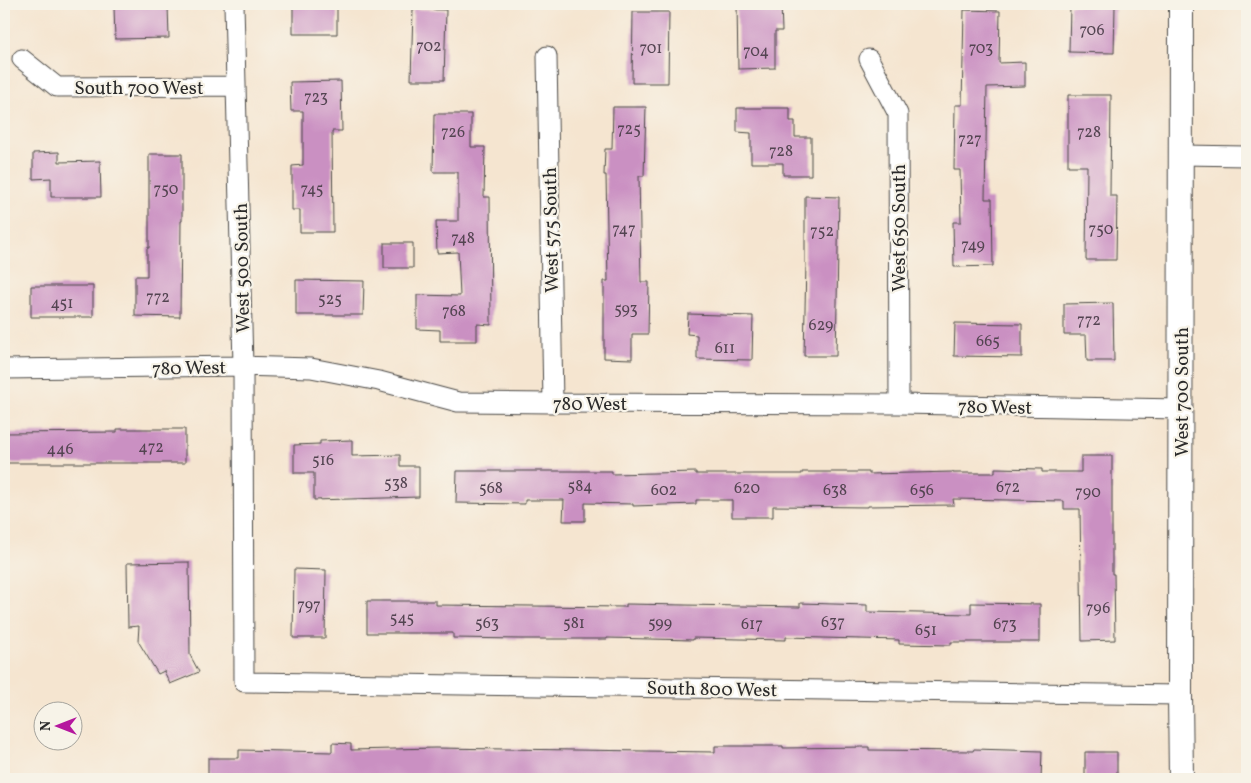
<svg xmlns="http://www.w3.org/2000/svg" width="1251" height="783" font-family="Vollkorn,serif">
<style>
.building{fill:#ca90c2}
.lines{fill:none;stroke-linecap:round;stroke-linejoin:round}
.minor-casing{stroke:#494744;stroke-width:21}
.tertiary-casing{stroke:#494744;stroke-width:26}
.minor{stroke:#fff;stroke-width:19}
.tertiary{stroke:#fff;stroke-width:24}
.labels{text-anchor:middle;stroke-width:4.5;stroke-linejoin:round;paint-order:stroke}
.number-label{font-size:16px;fill:#534451}
.street-label{font-size:19px;fill:#2b2b2b;stroke:#f7f3e8}
</style>
<rect width="100%" height="100%" fill="#f7f3e8"/>
<filter id="ink" filterUnits="userSpaceOnUse"><feTurbulence type="fractalNoise" baseFrequency=".02" numOctaves="2"/><feDisplacementMap in="SourceGraphic" scale="10" xChannelSelector="R" yChannelSelector="G"/><feConvolveMatrix kernelMatrix="1 2 1 2 8 2 1 2 1" color-interpolation-filters="sRGB"/></filter>
<filter id="wash" filterUnits="userSpaceOnUse"><feTurbulence type="fractalNoise" baseFrequency=".0096" numOctaves="4" result="noise"/><feDisplacementMap in="SourceGraphic" scale="20" xChannelSelector="R" yChannelSelector="G"/><feGaussianBlur stdDeviation="1.12" result="paint"/><feColorMatrix in="noise" values="0 0 0 0 0 0 0 0 0 0 0 0 0 0 0 0 0 1.4 0 .05"/><feComposite in="paint" operator="in"/></filter>
<g filter="url(#wash)">
<rect width="100%" height="100%" fill="#f5e5d0"/>
<g id="blocks">
<!-- building -->
<path class="building" d="M 293,4 L 337,4 L 337,34 L 293,34 Z
M 737,4 L 781,4 L 782,31 L 775,31 L 775,68 L 738,69 Z
M 1070,5 L 1115,6 L 1114,53 L 1069,52 Z
M 168,6 L 169,38 L 115,39 L 114,7 Z
M 413,9 L 446,10 L 444,80 L 411,80 Z
M 964,10 L 1000,11 L 999,63 L 1025,62 L 1025,86 L 987,87 L 985,199 L 992,199 L 993,266 L 954,267 L 953,222 L 961,222 L 960,170 L 954,170 L 955,105 L 962,105 Z
M 633,12 L 669,12 L 668,83 L 632,83 Z
M 341,81 L 342,131 L 332,131 L 333,232 L 300,232 L 300,210 L 292,210 L 292,166 L 303,165 L 303,111 L 291,111 L 290,82 Z
M 1068,95 L 1111,95 L 1110,196 L 1117,196 L 1116,260 L 1086,260 L 1087,166 L 1068,166 Z
M 613,107 L 646,107 L 644,176 L 639,176 L 641,282 L 649,282 L 648,334 L 632,334 L 632,359 L 604,358 L 604,281 L 608,281 L 606,175 L 604,175 L 605,149 L 612,149 Z
M 737,108 L 790,108 L 790,121 L 795,121 L 795,137 L 811,137 L 811,175 L 783,175 L 783,163 L 751,163 L 751,133 L 737,132 Z
M 434,114 L 471,114 L 471,147 L 485,147 L 484,197 L 490,197 L 491,325 L 477,324 L 477,341 L 440,341 L 440,330 L 417,329 L 417,295 L 460,296 L 458,252 L 437,253 L 436,221 L 458,221 L 458,172 L 433,172 Z
M 59,152 L 59,162 L 100,161 L 101,197 L 51,197 L 51,178 L 33,179 L 33,153 Z
M 149,154 L 182,154 L 182,221 L 181,221 L 180,317 L 135,316 L 135,276 L 147,276 L 147,248 L 149,248 Z
M 805,196 L 839,197 L 836,356 L 804,356 L 806,263 L 805,263 Z
M 384,243 L 413,243 L 413,268 L 384,268 Z
M 296,280 L 364,281 L 363,315 L 296,315 Z
M 31,286 L 93,286 L 93,317 L 31,317 Z
M 1113,303 L 1114,361 L 1087,361 L 1086,335 L 1064,335 L 1064,304 Z
M 688,314 L 753,316 L 752,360 L 697,359 L 697,335 L 687,334 Z
M 955,323 L 1022,324 L 1022,357 L 954,356 Z
M 117,429 L 185,429 L 185,463 L 4,463 L 4,433 L 117,432 Z
M 352,440 L 352,456 L 400,455 L 400,466 L 419,466 L 419,497 L 314,500 L 314,473 L 294,473 L 294,445 L 320,444 L 320,441 Z
M 1081,456 L 1112,456 L 1112,574 L 1114,574 L 1115,640 L 1082,641 L 1080,509 L 1064,509 L 1064,501 L 953,499 L 954,505 L 868,506 L 868,507 L 773,506 L 773,517 L 732,517 L 732,500 L 696,500 L 696,504 L 633,506 L 633,504 L 585,503 L 585,521 L 563,521 L 564,500 L 525,500 L 525,504 L 456,503 L 457,471 L 612,471 L 612,474 L 696,472 L 696,474 L 802,474 L 802,472 L 869,472 L 869,474 L 953,472 L 953,473 L 995,473 L 995,468 L 1042,469 L 1042,472 L 1081,472 Z
M 189,562 L 190,655 L 199,672 L 170,684 L 164,671 L 158,674 L 138,641 L 139,626 L 128,627 L 127,563 Z
M 294,569 L 326,570 L 325,638 L 293,638 Z
M 367,601 L 436,601 L 436,605 L 626,607 L 626,604 L 800,607 L 800,603 L 867,605 L 867,612 L 971,614 L 971,603 L 1040,604 L 1040,642 L 951,642 L 951,645 L 899,644 L 899,640 L 786,637 L 786,640 L 693,638 L 693,640 L 607,638 L 607,639 L 521,639 L 453,638 L 453,633 L 367,633 Z
M 332,743 L 351,744 L 351,750 L 435,748 L 715,752 L 715,746 L 783,746 L 783,748 L 869,747 L 869,750 L 973,751 L 974,749 L 1042,751 L 1041,779 L 886,779 L 886,778 L 783,779 L 208,779 L 208,758 L 239,758 L 239,750 L 332,752 Z
M 1085,752 L 1117,752 L 1117,779 L 1085,779 Z"/>
</g>
</g>
<g filter="url(#ink)">
<use href="#blocks" fill-opacity="0" stroke="#494744" stroke-width="1"/>
<g class="lines">
<!-- minor casing -->
<g class="minor-casing">
<path id="minor" d="M 234,4 L 243,366 L 244,682 L 1180,695
M 547,56 L 553,403
M 22,59 L 57,87 L 236,86
M 869,59 L 898,114 L 899,404
M 1181,155 L 1247,156
M 4,369 L 243,366 L 311,368 L 379,381 L 458,402 L 553,403 L 899,404 L 1181,409"/>
</g>
<!-- tertiary casing -->
<g class="tertiary-casing">
<path id="tertiary" d="M 1181,4 L 1180,695 L 1181,779"/>
</g>
<!-- minor -->
<use href="#minor" class="minor"/>
<!-- tertiary -->
<use href="#tertiary" class="tertiary"/>
</g>
</g>
<g class="labels">
<!-- number labels -->
<g class="number-label">
<text x="1092" y="35">706</text>
<text x="429" y="51">702</text>
<text x="651" y="53">701</text>
<text x="981" y="53">703</text>
<text x="756" y="56">704</text>
<text x="316" y="102">723</text>
<text x="629" y="134">725</text>
<text x="453" y="137">726</text>
<text x="1089" y="137">728</text>
<text x="970" y="144">727</text>
<text x="781" y="156">728</text>
<text x="166" y="194">750</text>
<text x="312" y="194">745</text>
<text x="624" y="234">747</text>
<text x="1101" y="234">750</text>
<text x="822" y="236">752</text>
<text x="463" y="243">748</text>
<text x="973" y="250">749</text>
<text x="158" y="302">772</text>
<text x="330" y="304">525</text>
<text x="62" y="308">451</text>
<text x="626" y="314">593</text>
<text x="454" y="316">768</text>
<text x="1089" y="325">772</text>
<text x="821" y="330">629</text>
<text x="988" y="346">665</text>
<text x="725" y="353">611</text>
<text x="151" y="452">472</text>
<text x="60" y="454">446</text>
<text x="323" y="465">516</text>
<text x="396" y="488">538</text>
<text x="580" y="491">584</text>
<text x="1008" y="492">672</text>
<text x="491" y="493">568</text>
<text x="747" y="493">620</text>
<text x="664" y="495">602</text>
<text x="835" y="495">638</text>
<text x="922" y="495">656</text>
<text x="1088" y="497">790</text>
<text x="309" y="610">797</text>
<text x="1098" y="613">796</text>
<text x="402" y="623">545</text>
<text x="833" y="627">637</text>
<text x="487" y="628">563</text>
<text x="574" y="628">581</text>
<text x="660" y="628">599</text>
<text x="752" y="629">617</text>
<text x="1005" y="629">673</text>
<text x="926" y="635">651</text>
</g>
<!-- street labels -->
<g class="street-label">
<text x="139" y="94">South 700 West</text>
<text transform="translate(898 228) rotate(-90)" y="7">West 650 South</text>
<text transform="translate(550 230) rotate(-91)" y="7">West 575 South</text>
<text transform="translate(241 268) rotate(-91)" y="7">West 500 South</text>
<text transform="translate(189 367) rotate(-1)" y="7">780 West</text>
<text transform="translate(1181 392) rotate(-90)" y="7">West 700 South</text>
<text x="590" y="410">780 West</text>
<text transform="translate(995 406) rotate(1)" y="7">780 West</text>
<text transform="translate(712 688) rotate(1)" y="7">South 800 West</text>
</g>
</g>
<!-- margin -->
<rect width="1251" height="783" fill="none" stroke="#f7f3e8" stroke-width="20"/>
<!-- north arrow -->
<g transform="translate(58 726) rotate(270)"><circle r="24" fill="#f7f3e8" stroke="#a5a39c"/>
<path d="M0-4L9 19L0 12L-9 19Z" fill="#b5179e"/>
<text y="-8" font-size="14" font-weight="bold" text-anchor="middle" fill="#2b2b2b">N</text>
</g>
</svg>
